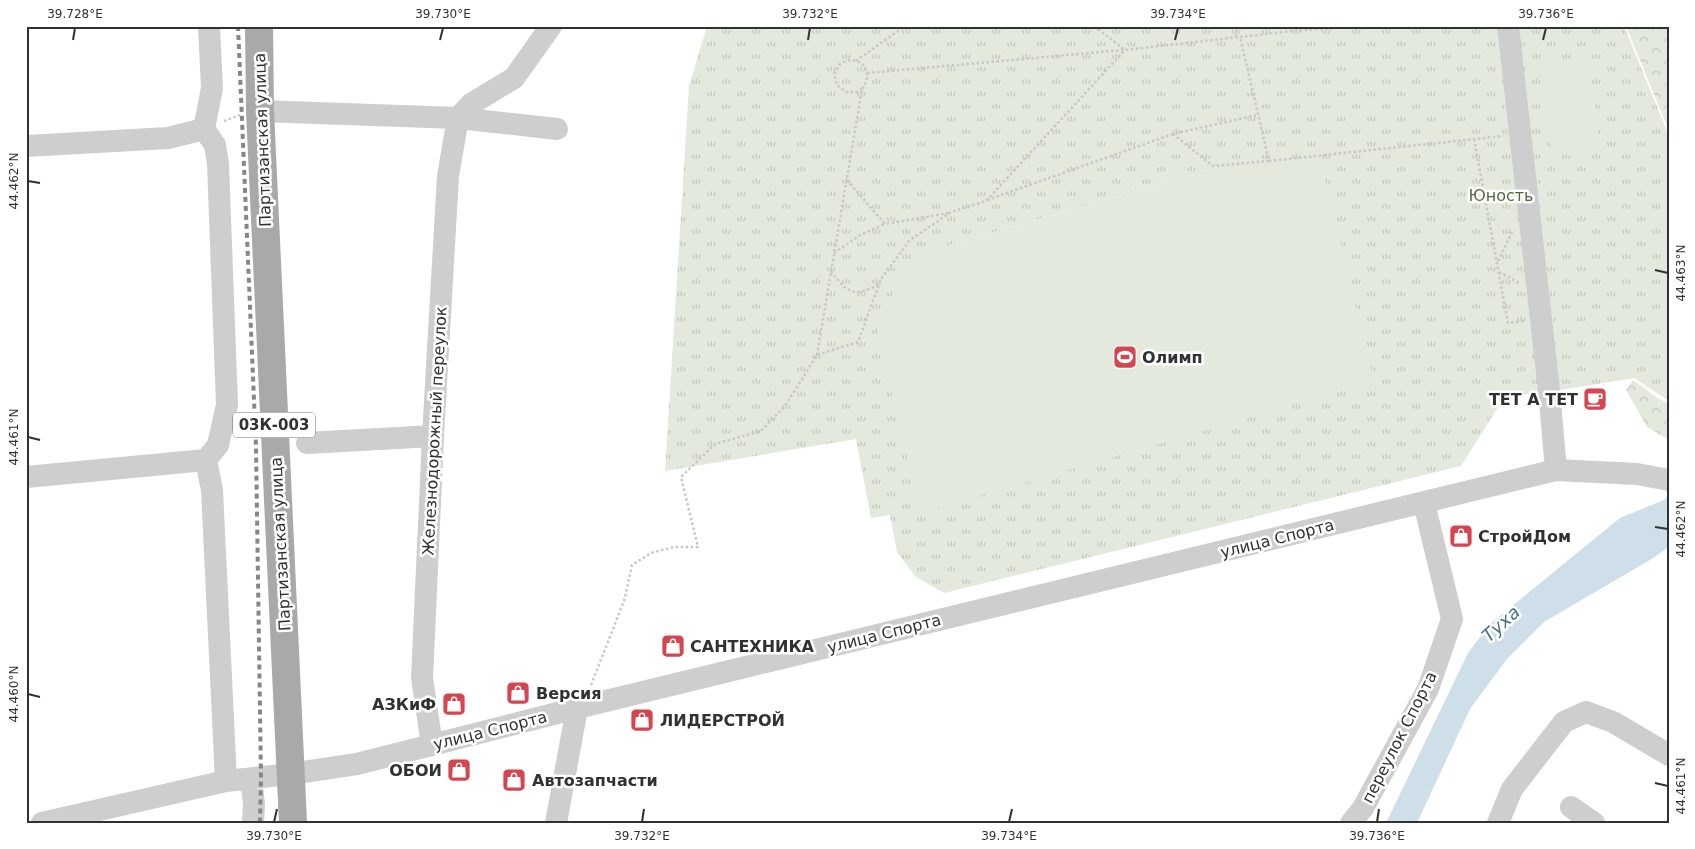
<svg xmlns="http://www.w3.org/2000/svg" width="1695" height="849" font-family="'DejaVu Sans',sans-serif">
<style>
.grass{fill:url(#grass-tufts);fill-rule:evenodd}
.forest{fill:url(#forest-crowns)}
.pitch{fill:#e3e9dd}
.water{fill:#cedfea}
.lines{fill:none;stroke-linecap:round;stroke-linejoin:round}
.path{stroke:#c8c8c8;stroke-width:2.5;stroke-dasharray:2.5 2.5;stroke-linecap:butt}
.minor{stroke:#cecece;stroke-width:22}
.major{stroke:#a9a9a9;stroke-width:28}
.rail{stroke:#868686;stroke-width:4;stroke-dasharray:5 4;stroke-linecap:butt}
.ticks{fill:none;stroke:#313131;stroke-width:2}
.labels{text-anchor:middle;stroke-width:5;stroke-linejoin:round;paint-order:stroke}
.shield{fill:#fff;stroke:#6f6f6f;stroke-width:1}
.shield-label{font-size:15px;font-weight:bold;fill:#313131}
.street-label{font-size:16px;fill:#313131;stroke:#fff}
.park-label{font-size:16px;fill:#546942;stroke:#fff}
.poi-label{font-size:16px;font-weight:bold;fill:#313131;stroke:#fff;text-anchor:start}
.water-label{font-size:18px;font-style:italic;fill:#45708c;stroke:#fff}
.neatline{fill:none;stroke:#313131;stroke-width:2}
.ticks-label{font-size:12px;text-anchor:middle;fill:#313131}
</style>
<defs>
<pattern id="grass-tufts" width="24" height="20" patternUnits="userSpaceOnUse" patternTransform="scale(1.25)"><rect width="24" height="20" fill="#e3e9dd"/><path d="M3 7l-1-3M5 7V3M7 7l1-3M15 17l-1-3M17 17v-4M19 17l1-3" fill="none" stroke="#c3c8be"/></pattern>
<pattern id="forest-crowns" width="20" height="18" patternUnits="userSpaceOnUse" patternTransform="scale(1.25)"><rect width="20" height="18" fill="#e3e9dd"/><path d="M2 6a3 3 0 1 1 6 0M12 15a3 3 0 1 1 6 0" fill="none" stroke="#c3c8be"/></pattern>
</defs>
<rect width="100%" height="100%" fill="#fff"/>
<!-- grass -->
<path class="grass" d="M 707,26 L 1624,26 L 1669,136 L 1669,401 L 1634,378 L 1549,392 L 1505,396 L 1461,466 L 944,593 L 916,577 L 897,552 L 890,515 L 871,518 L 856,439 L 665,471 L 689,86 ZM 1219,167 L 912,267 L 950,245 Z"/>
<!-- forest -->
<path class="forest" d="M 1626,26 L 1669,26 L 1669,131 Z
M 1633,380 L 1656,397 L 1669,404 L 1669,440 L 1647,427 L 1626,390 Z"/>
<!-- pitch -->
<path class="pitch" d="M 1587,57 L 1600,146 L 1552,152 L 1540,64 Z
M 1320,158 L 1374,381 L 921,513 L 877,334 L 890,299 L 912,267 L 950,245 L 1219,167 Z"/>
<!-- water -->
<path class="water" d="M 1669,495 L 1669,546 L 1655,557 L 1544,622 L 1507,659 L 1470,709 L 1417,823 L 1386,823 L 1468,653 L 1490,624 L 1620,518 L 1664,500 Z"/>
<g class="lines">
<!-- path -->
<path class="path" d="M 1094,26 L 1125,50 L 1292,31 L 1357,26
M 1236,37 L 1237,26
M 856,61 L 905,26
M 867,73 L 1123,50
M 224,121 L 240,115
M 1173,134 L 1213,166 L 1269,161 L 1240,37
M 1474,139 L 1508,323 L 1524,321
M 1269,161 L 1503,136
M 847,180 L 885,224 L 949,213
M 987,200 L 1173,134 L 1257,115
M 834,253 L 862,234 L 885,224
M 1498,261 L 1512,232
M 831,271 C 847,293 854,298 879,284
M 1499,272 L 1519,283
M 817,355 L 862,89 C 876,71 859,52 840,64 L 834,74 L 837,85 L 846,92 L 857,92 L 862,89
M 591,685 L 624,601 L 632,565 L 651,553 L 674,547 L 698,547 L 681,477 L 715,444 L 761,431 L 785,406 L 817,355 L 858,342 L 881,279 L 910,240 L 951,212 L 986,201 L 1125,50"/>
<!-- minor -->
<path class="minor" d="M 209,26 L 212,88 L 204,129 L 215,145 L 218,164 L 227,405 L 218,445 L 206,460 L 212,490 L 226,781
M 1508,26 L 1549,390 L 1556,470
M 260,111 L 458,118 L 557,129
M 26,146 L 168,138 L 204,129
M 307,443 L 433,436
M 26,477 L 206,460
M 432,745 L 422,678 L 433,436 L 448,176 L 458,118 L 471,104 L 514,78 L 551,26
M 251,779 L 254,804 L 253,823
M 1571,807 L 1594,823
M 42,823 L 226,781 L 290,774 L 357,764 L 577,708 L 1556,470 L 1637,474 L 1669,480
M 556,823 L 577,708
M 1351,823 L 1363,808 L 1428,689 L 1452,619 L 1424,503
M 1498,823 L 1512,789 L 1564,722 L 1586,712 L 1613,722 L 1669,755"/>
<!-- major -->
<path class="major" d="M 259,26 L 260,111 L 293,823"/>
<!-- rail -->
<path class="rail" d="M 238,26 L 256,447 L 261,777 L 260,823"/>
</g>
<!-- ticks -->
<path class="ticks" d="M 73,40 L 75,28M 440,40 L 443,28M 808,40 L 810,28M 1175,40 L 1178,28M 1543,40 L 1546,28M 28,181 L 40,183M 1655,270 L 1668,273M 28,437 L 40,440M 1655,527 L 1668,529M 28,694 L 40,697M 1655,783 L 1668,786M 274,822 L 277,809M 642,822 L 644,809M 1009,822 L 1012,809M 1377,822 L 1379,809"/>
<!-- icons -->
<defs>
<g id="stadium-square" transform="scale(1.25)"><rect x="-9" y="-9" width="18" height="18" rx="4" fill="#d5454f" stroke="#fff"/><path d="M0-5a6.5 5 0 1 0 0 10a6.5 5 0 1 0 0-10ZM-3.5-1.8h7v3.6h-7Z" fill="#fff"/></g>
<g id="cafe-square" transform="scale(1.25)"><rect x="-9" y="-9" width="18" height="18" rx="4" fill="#d5454f" stroke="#fff"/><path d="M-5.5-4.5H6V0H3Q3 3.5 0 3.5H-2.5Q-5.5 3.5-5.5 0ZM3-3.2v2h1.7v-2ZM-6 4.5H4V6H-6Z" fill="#fff"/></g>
<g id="shop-square" transform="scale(1.25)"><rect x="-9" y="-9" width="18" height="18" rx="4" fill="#d5454f" stroke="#fff"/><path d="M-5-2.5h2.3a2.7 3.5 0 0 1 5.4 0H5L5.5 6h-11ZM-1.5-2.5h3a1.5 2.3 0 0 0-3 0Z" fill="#fff"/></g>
</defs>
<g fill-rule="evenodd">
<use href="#stadium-square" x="1125" y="357"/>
<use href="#cafe-square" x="1595" y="399"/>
<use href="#shop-square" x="1461" y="536"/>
<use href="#shop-square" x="673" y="646"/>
<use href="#shop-square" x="518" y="693"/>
<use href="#shop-square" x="454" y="704"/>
<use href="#shop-square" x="642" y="720"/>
<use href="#shop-square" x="459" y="770"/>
<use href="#shop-square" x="514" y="780"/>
</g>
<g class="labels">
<!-- shield labels -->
<rect class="shield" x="233" y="412.5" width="82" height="25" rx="4"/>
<g class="shield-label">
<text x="274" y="430">03К-003</text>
</g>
<!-- street labels -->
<g class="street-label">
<text transform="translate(262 140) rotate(-92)" y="6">Партизанская улица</text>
<text transform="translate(434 431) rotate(-87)" y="6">Железнодорожный переулок</text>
<text transform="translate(1277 538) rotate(-14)" y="6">улица Спорта</text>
<text transform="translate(280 544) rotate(-93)" y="6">Партизанская улица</text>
<text transform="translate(884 633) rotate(-14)" y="6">улица Спорта</text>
<text transform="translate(490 730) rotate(-14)" y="6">улица Спорта</text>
<text transform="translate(1399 737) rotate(-63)" y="6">переулок Спорта</text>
</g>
<!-- park labels -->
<g class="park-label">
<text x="1501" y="201">Юность</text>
</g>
<!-- poi labels -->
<g class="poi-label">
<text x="1142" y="363">Олимп</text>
<text x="1578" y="405" text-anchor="end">ТЕТ А ТЕТ</text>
<text x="1478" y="542">СтройДом</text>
<text x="690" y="652">САНТЕХНИКА</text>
<text x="536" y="699">Версия</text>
<text x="436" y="710" text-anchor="end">АЗКиФ</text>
<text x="660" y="726">ЛИДЕРСТРОЙ</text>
<text x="442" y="776" text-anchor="end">ОБОИ</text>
<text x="532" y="786">Автозапчасти</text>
</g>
<!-- water labels -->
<g class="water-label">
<text transform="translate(1501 624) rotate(-42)" y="6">Туха</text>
</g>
</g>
<!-- border -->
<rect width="1695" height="849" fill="none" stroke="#ffffff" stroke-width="55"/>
<rect x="28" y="28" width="1640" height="794" class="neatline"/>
<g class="ticks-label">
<text x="75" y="18">39.728°E</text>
<text x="443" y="18">39.730°E</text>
<text x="810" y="18">39.732°E</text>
<text x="1178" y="18">39.734°E</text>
<text x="1546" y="18">39.736°E</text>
<text transform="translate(14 181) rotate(-90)" y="4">44.462°N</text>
<text transform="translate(1681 273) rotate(-90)" y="4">44.463°N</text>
<text transform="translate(14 437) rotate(-90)" y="4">44.461°N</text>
<text transform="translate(1681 529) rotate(-90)" y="4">44.462°N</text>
<text transform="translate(14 694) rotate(-90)" y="4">44.460°N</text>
<text transform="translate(1681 786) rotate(-90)" y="4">44.461°N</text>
<text x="274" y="840">39.730°E</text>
<text x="642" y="840">39.732°E</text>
<text x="1009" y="840">39.734°E</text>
<text x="1377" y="840">39.736°E</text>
</g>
</svg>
